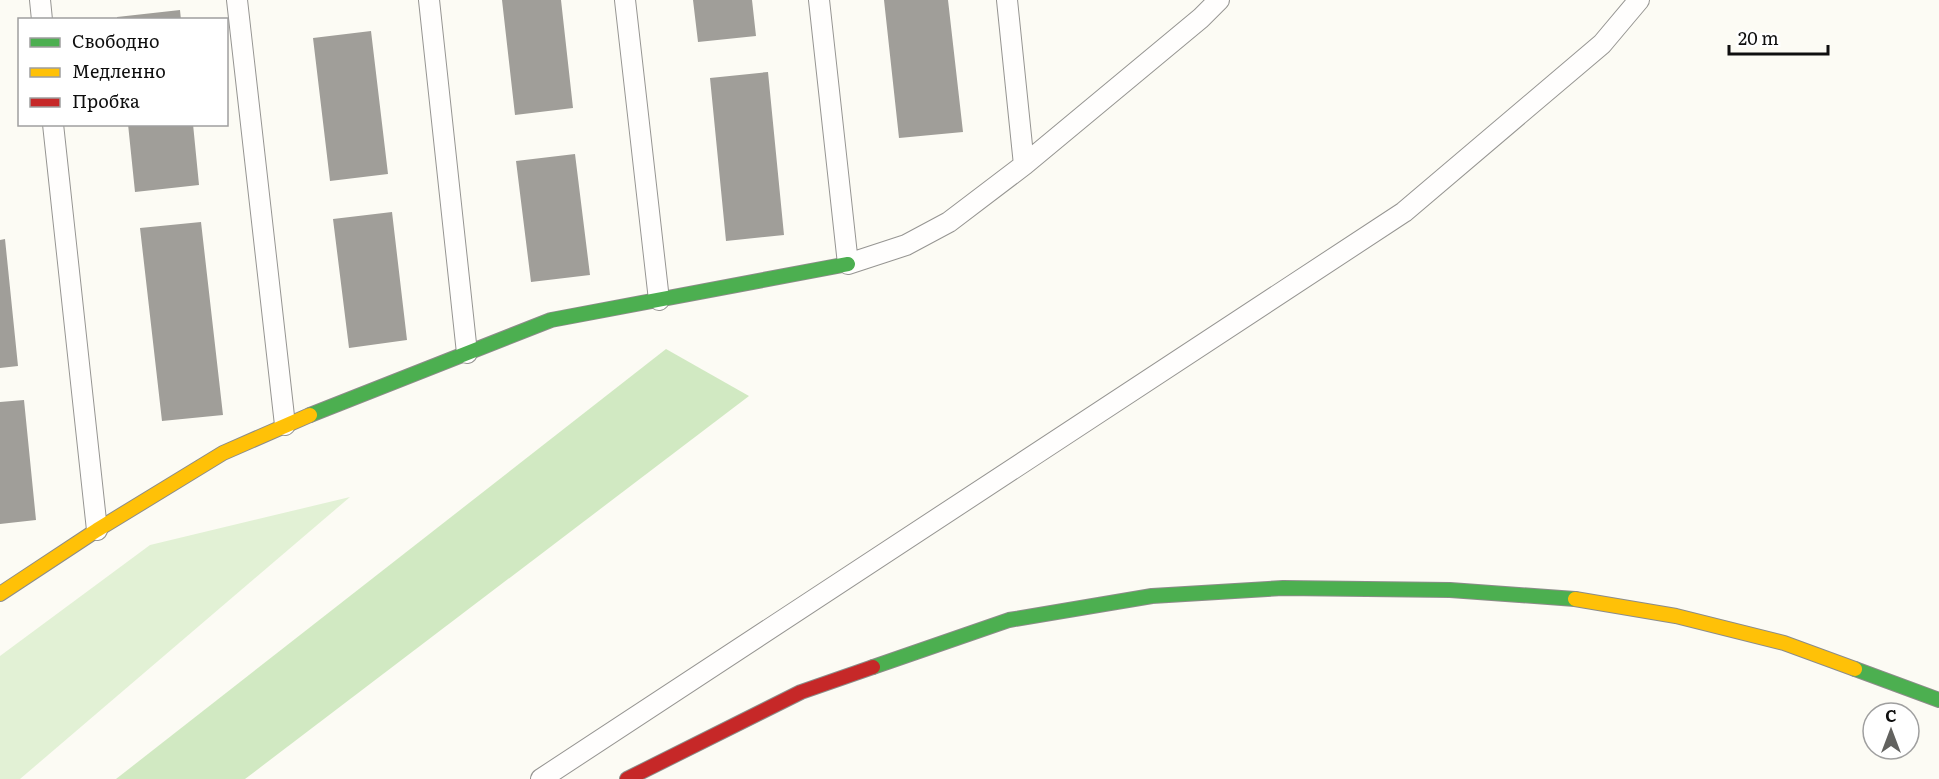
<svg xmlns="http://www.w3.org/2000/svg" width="1939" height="779" font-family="Literata,serif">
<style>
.green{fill:#e2f1d5}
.forest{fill:#d1e9c2}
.building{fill:#a09e99}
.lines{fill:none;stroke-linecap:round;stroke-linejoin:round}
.lane-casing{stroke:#969592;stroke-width:22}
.fast-casing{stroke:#8c8c89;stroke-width:16}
.slow-casing{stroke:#8c8c89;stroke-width:16}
.jam-casing{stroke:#8c8c89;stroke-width:16}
.lane{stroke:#fffefd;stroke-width:20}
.fast{stroke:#4caf50;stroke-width:14}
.slow{stroke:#ffc107;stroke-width:14}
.jam{stroke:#c62828;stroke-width:14}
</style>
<rect width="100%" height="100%" fill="#fcfbf4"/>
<!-- green -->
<path class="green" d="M 350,497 L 20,779 L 0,779 L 0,656 L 150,545 Z"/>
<!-- forest -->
<path class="forest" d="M 666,349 L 749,396 L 245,779 L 116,779 Z"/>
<!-- building -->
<path class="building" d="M 502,0 L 561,0 L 573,108 L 515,115 Z
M 693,0 L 752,0 L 756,36 L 698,42 Z
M 884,0 L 948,0 L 963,132 L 899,138 Z
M 180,10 L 181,20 L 117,20 L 117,17 Z
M 371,31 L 388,174 L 330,181 L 313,38 Z
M 768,72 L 784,235 L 726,241 L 710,78 Z
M 128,124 L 193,124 L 199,185 L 135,192 Z
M 575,154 L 590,275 L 531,282 L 516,161 Z
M 392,212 L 407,340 L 349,348 L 333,219 Z
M 201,222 L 223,415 L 162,421 L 140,228 Z
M 5,239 L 18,366 L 0,368 L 0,240 Z
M 24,400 L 36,520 L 0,524 L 0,402 Z"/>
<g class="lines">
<!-- lane casing -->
<g class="lane-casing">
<path id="lane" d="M 40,0 L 42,20
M 237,0 L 285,425
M 429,0 L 467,353
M 625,0 L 659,300
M 819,0 L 848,264 L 906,245 L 949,222 L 1024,165 L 1201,18 L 1219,0
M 1007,0 L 1024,165
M 53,124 L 97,530
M 541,779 L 1404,212 L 1602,44 L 1639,0"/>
</g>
<!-- fast casing -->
<g class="fast-casing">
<path id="fast" d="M 310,415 L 551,320 L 848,264
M 873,667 L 1009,620 L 1152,596 L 1283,588 L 1450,590 L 1575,599
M 1855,669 L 1939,700"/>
</g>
<!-- slow casing -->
<g class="slow-casing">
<path id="slow" d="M 0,594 L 97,530 L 223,453 L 310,415
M 1575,599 L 1676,616 L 1784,643 L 1855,669"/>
</g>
<!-- jam casing -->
<g class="jam-casing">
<path id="jam" d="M 627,779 L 801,692 L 873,667"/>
</g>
<!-- lane -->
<use href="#lane" class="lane"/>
<!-- fast -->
<use href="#fast" class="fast"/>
<!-- slow -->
<use href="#slow" class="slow"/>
<!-- jam -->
<use href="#jam" class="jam"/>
</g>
<!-- legend -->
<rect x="18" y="18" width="210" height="108" fill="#ffffff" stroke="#9f9f9f" stroke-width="1.5"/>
<rect x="30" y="38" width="30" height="9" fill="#4caf50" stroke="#9f9f9f" stroke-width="1.5"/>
<text x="72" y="48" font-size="18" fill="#0f0f0f">Свободно</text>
<rect x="30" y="68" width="30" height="9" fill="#ffc107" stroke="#9f9f9f" stroke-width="1.5"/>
<text x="72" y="78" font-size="18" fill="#0f0f0f">Медленно</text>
<rect x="30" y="98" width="30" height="9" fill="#c62828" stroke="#9f9f9f" stroke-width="1.5"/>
<text x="72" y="108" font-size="18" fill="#0f0f0f">Пробка</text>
<!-- north arrow -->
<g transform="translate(1891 731)"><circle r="28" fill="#ffffff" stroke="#9f9f9f" stroke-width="1.5"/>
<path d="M0-4.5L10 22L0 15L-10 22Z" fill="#62625f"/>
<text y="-9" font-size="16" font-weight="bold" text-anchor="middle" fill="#0f0f0f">С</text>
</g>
<!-- scale -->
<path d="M1729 45v9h99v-9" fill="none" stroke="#0f0f0f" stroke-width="3"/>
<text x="1738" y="45" font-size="18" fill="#0f0f0f" stroke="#ffffff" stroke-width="4.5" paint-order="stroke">20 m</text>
</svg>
